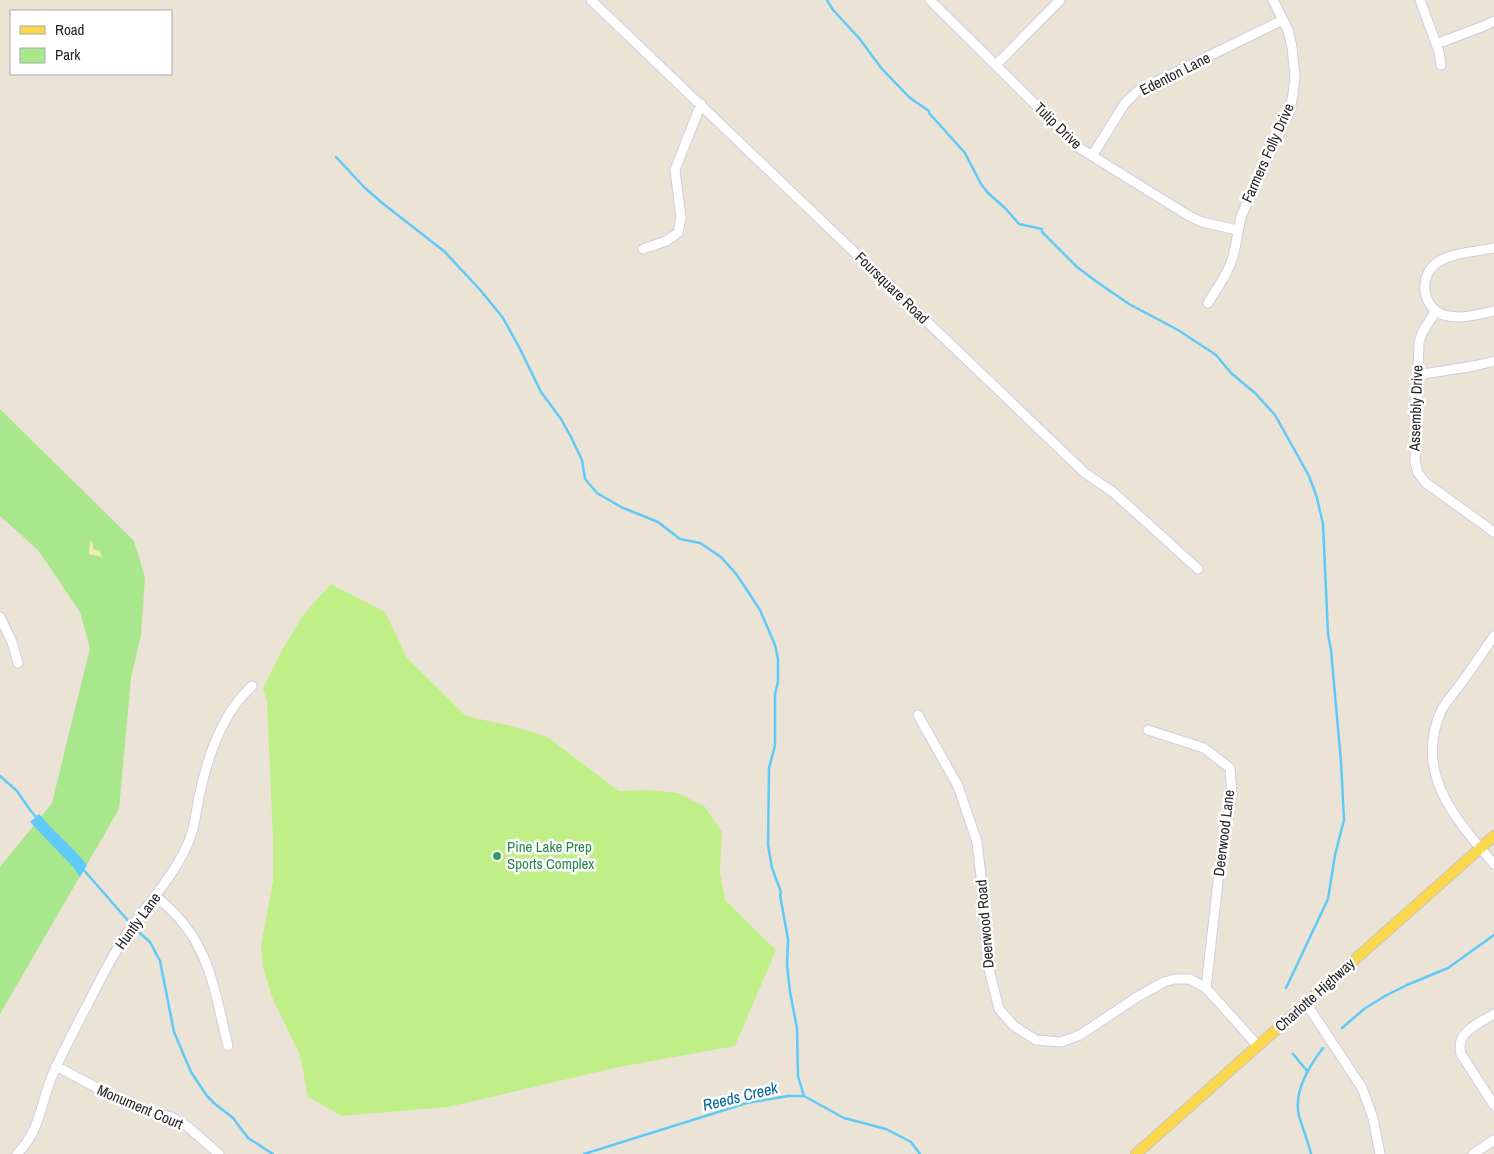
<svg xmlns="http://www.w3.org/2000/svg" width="1494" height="1154" font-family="'Archivo Narrow',sans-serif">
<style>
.green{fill:#a9e78d}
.sand{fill:#f4ecb5}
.pitch{fill:#c0ef88}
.water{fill:#5fcaf7}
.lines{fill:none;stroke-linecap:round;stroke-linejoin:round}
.stream{stroke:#5fcaf7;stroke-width:2.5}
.minor-casing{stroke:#cbcfe2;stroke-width:11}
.major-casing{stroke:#c7c7c7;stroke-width:12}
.minor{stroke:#fff;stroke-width:9}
.major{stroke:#fad74c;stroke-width:10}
.leisure-dot{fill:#2e9e5b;stroke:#fff;stroke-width:2}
.labels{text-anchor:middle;stroke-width:5;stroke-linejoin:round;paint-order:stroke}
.street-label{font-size:15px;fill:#262626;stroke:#fff}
.leisure-label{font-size:15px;fill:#27864d;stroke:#fff;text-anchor:start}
.water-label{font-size:16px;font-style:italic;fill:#03649d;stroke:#fff}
</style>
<rect width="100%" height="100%" fill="#ebe3d6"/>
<!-- green -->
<path class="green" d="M 0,409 L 134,541 L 145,577 L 141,635 L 131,678 L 119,809 L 0,1014 L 0,867 L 52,803 L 90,648 L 80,612 L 38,550 L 0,516 Z"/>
<!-- sand -->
<path class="sand" d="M 90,540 L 93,544 L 93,549 L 100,551 L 102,557 L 89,554 Z"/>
<!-- pitch -->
<path class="pitch" d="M 331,584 L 385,612 L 407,658 L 466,716 L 511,726 L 546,736 L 619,791 L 649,790 L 678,793 L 705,807 L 722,832 L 720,871 L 725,900 L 776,950 L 735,1046 L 619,1067 L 448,1107 L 342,1116 L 308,1097 L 300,1055 L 271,995 L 263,967 L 261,946 L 273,881 L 273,840 L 267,701 L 263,689 L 282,650 L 304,614 Z"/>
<!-- water -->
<path class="water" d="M 39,814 C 54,832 72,846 87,865 L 80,877 L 74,868 L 30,822 Z"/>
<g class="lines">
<!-- stream -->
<path class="stream" d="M 827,0 L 833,10 L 859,38 L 882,69 L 910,98 L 929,111 L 929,113 L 965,153 L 981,184 L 988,193 L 1006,209 L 1019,224 L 1042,229 L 1042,232 L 1077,267 L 1097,282 L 1129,304 L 1178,330 L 1216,355 L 1231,373 L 1255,393 L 1275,415 L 1309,476 L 1317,498 L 1323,524 L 1328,634 L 1331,650 L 1341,762 L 1344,820 L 1335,855 L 1328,899 L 1286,988
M 336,157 L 364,187 L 381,202 L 445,252 L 482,292 L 503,318 L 519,347 L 541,392 L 561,419 L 571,437 L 582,460 L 585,479 L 597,493 L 621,507 L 658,522 L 680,539 L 700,543 L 721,557 L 737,575 L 760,610 L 775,645 L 778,659 L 778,682 L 775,694 L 775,745 L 769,768 L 768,845 L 772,868 L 781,892 L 780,895 L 788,939 L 787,965 L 790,992 L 797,1028 L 798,1076 L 804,1096
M 0,776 L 17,791 L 30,810 L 38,819
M 82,868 L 131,924
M 134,928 L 150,942 L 160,961 L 174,1032 L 191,1072 L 207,1096 L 215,1104 L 233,1118 L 248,1138 L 273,1154
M 1342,1028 L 1364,1009 L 1385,996 L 1407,985 L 1448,968 L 1494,935
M 1293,1054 L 1308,1072
M 584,1154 L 747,1103 L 788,1096 L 804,1096 L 844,1118 L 886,1129 L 911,1142 L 920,1154
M 1311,1154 C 1308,1141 1303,1129 1299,1116 C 1293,1091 1309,1066 1323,1048"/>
<!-- minor casing -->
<g class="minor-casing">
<path id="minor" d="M 591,0 L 1085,473 L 1113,492 L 1198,569
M 930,0 L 1078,147 L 1189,216 L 1202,222 L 1237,230
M 1420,0 L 1439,52 L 1441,65
M 1436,44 L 1484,26 L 1494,21
M 996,65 L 1060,0
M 1092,156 L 1125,103 L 1139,90 L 1283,20
M 1494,248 C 1476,252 1453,252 1438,262 C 1416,276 1423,312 1448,316 C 1463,319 1479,314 1494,311
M 643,249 L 666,241 L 678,233 L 681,218 L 675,170 L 701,104
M 1208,303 C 1215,291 1225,278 1230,265 C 1237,249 1237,230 1242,214 L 1290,110 L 1293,94 L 1295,77 L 1292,47 L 1288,30 L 1273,0
M 1436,311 L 1423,331 L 1419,342 L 1415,461 L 1418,473 L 1426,483 L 1494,532
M 1417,375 L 1474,366 L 1494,361
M 0,617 L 12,642 L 18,663
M 1494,636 C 1482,653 1471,670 1459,686 C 1453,694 1445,703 1441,711 C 1414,773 1455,819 1494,864
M 918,715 L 958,786 L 977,842 L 983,894 L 988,965 L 999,1009 L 1014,1026 L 1036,1040 L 1061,1042 L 1080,1035 L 1137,997 L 1164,982 L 1175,979 L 1190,979 L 1206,988 L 1258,1046
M 1148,730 L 1204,748 L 1230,768 L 1232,796 L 1220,864 L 1206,988
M 155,896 C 209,937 213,985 228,1046
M 1306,1003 L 1362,1088 L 1373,1118 L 1380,1154
M 1494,1014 C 1478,1024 1455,1032 1461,1054 L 1494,1105
M 56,1066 L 127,1104 L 171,1117 L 187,1126 L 219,1154
M 17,1154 C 41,1129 40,1105 52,1076 C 61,1055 72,1035 82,1015 C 97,987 110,958 128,932 C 149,902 175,875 189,841 C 195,827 196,812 199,797 C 207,758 221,714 252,686
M 1473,1154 L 1494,1140"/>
</g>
<!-- major casing -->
<g class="major-casing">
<path id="major" d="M 1136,1154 L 1494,836"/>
</g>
<!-- minor -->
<use href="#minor" class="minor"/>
<!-- major -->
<use href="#major" class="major"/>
</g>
<!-- markers -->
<circle class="leisure-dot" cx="497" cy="856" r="5"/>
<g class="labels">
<!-- street labels -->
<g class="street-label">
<text transform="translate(1175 74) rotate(-27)" y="5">Edenton Lane</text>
<text transform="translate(1058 126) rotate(44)" y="5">Tulip Drive</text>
<text transform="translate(1268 153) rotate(-66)" y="5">Farmers Folly Drive</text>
<text transform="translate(892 288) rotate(44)" y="5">Foursquare Road</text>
<text transform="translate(1416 408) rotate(-88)" y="5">Assembly Drive</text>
<text transform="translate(1224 833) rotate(-83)" y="5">Deerwood Lane</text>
<text transform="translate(138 921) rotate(-54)" y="5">Huntly Lane</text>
<text transform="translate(985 924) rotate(-95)" y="5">Deerwood Road</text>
<text transform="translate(1315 995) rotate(-42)" y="5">Charlotte Highway</text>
<text transform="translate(140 1107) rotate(23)" y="5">Monument Court</text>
</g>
<!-- leisure labels -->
<g class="leisure-label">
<text x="507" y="852">Pine Lake Prep<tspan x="507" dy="17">Sports Complex</tspan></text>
</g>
<!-- water labels -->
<g class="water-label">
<text transform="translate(740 1096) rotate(-14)" y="6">Reeds Creek</text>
</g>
</g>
<!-- legend -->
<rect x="10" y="10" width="162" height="65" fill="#ffffff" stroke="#a8a8a8"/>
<rect x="20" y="26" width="25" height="8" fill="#fad74c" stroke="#a8a8a8"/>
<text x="55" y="35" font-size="15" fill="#262626">Road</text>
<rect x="20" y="48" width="25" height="15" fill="#a9e78d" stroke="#a8a8a8"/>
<text x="55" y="60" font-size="15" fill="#262626">Park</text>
</svg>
